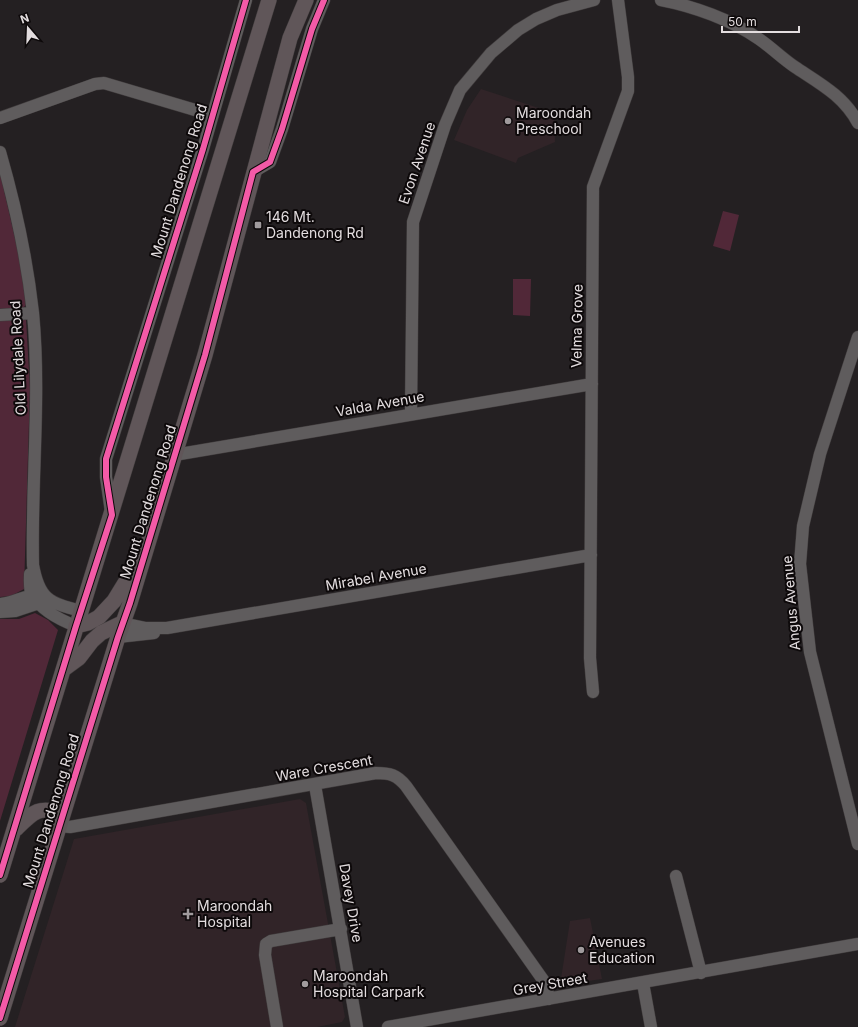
<svg xmlns="http://www.w3.org/2000/svg" width="858" height="1027" font-family="Inter,sans-serif">
<style>
.built{fill:#312428}
.green{fill:#512838}
.lines{fill:none;stroke-linecap:round;stroke-linejoin:round}
.minor-casing{stroke:#403c3d;stroke-width:13}
.major-casing{stroke:#403c3d;stroke-width:16}
.minor{stroke:#5f5c5d;stroke-width:12}
.major{stroke:#605659;stroke-width:15}
.cycleway-casing{stroke:#0d090a;stroke-width:8}
.cycleway{stroke:#f35aa7;stroke-width:6}
.poi-dot{fill:#a09b9d;stroke:#0d090a;stroke-width:1.5}
.labels{text-anchor:middle;stroke-width:4;stroke-linejoin:round;paint-order:stroke}
.poi-label{font-size:14px;fill:#e3dddf;stroke:#0d090a;text-anchor:start}
.street-label{font-size:14px;fill:#e3dddf;stroke:#0d090a}
</style>
<rect width="100%" height="100%" fill="#242022"/>
<!-- built -->
<path class="built" d="M 481,89 L 554,113 L 555,142 L 518,158 L 516,163 L 454,140 L 467,110 Z
M 300,799 L 306,803 L 345,1017 L 342,1022 L 317,1027 L 15,1027 L 74,839 Z
M 590,918 L 602,979 L 560,985 L 570,921 Z"/>
<!-- green -->
<path class="green" d="M 0,173 L 21,264 L 27,304 L 23,308 L 0,309 Z
M 723,211 L 739,215 L 730,251 L 713,246 Z
M 513,279 L 531,279 L 530,316 L 513,315 Z
M 26,319 L 30,389 L 24,589 L 11,596 L 0,597 L 0,320 Z
M 35,613 L 48,620 L 58,630 L 0,821 L 0,619 L 19,619 Z"/>
<g class="lines">
<!-- minor casing -->
<g class="minor-casing">
<path id="minor" d="M 661,0 C 693,6 732,20 759,39 C 772,48 783,59 795,67 C 819,83 844,96 858,123
M 0,118 L 95,84 L 104,83 L 212,115
M 0,152 C 15,204 27,259 33,313 C 41,397 31,481 33,565 C 39,599 49,603 81,611
M 253,172 L 270,162 L 282,129 L 312,29 L 324,0
M 0,315 L 33,313
M 858,337 L 820,454 L 803,526 L 800,564 L 810,652 L 858,844
M 411,414 L 413,222 L 445,125 L 460,90 L 491,53 L 518,30 L 536,19 L 557,10 L 594,0
M 174,455 L 592,384
M 111,512 L 106,477 L 106,459 L 203,149 L 246,0
M 30,574 C 30,580 29,590 32,595 C 42,611 60,620 76,626
M 0,604 C 14,603 26,594 39,595
M 0,612 L 15,611 L 39,603
M 122,623 L 146,628 L 167,628 L 591,555
M 118,637 L 154,633
M 593,692 L 590,658 L 593,187 L 628,91 L 628,77 L 618,0
M 315,785 L 357,1027
M 60,826 L 70,827 L 376,773 C 390,773 397,775 406,786 L 541,977 L 546,984 L 549,999
M 676,876 L 701,973
M 643,983 L 651,1027
M 277,1027 L 265,955 L 266,944 L 271,941 L 341,929
M 388,1027 L 858,944"/>
</g>
<!-- major casing -->
<g class="major-casing">
<path id="major" d="M 76,626 L 88,623 L 99,617 L 114,601 L 125,583 L 137,575
M 64,669 L 79,658 L 92,641 L 101,633 L 122,623
M 16,829 C 34,811 38,806 63,813
M 0,875 L 269,0
M 0,1018 L 118,637 L 130,603 L 205,355 L 290,38 L 306,0"/>
</g>
<!-- minor -->
<use href="#minor" class="minor"/>
<!-- major -->
<use href="#major" class="major"/>
<!-- cycleway casing -->
<g class="cycleway-casing">
<path id="cycleway" d="M 0,875 L 76,626 L 112,515 L 106,477 L 106,459 L 203,149 L 246,0
M 0,1018 L 118,637 L 130,603 L 205,355 L 253,172 L 270,162 L 282,129 L 312,29 L 324,0"/>
</g>
<!-- cycleway -->
<use href="#cycleway" class="cycleway"/>
</g>
<!-- markers -->
<g class="poi-dot">
<circle cx="508" cy="121" r="4"/>
<rect x="254" y="221" width="8" height="8" rx="2"/>
<path d="M186 908h4v4h4v4h-4v4h-4v-4h-4v-4h4z"/>
<circle cx="581" cy="950" r="4"/>
<circle cx="305" cy="984" r="4"/>
</g>
<g class="labels">
<!-- poi labels -->
<g class="poi-label">
<text x="516" y="118">Maroondah<tspan x="516" dy="16">Preschool</tspan></text>
<text x="266" y="222">146 Mt.<tspan x="266" dy="16">Dandenong Rd</tspan></text>
<text x="197" y="911">Maroondah<tspan x="197" dy="16">Hospital</tspan></text>
<text x="589" y="947">Avenues<tspan x="589" dy="16">Education</tspan></text>
<text x="313" y="981">Maroondah<tspan x="313" dy="16">Hospital Carpark</tspan></text>
</g>
<!-- street labels -->
<g class="street-label">
<text transform="translate(417 163) rotate(-71)" y="5">Evon Avenue</text>
<text transform="translate(179 181) rotate(-73)" y="5">Mount Dandenong Road</text>
<text transform="translate(577 326) rotate(-89)" y="5">Velma Grove</text>
<text transform="translate(18 358) rotate(-93)" y="5">Old Lilydale Road</text>
<text transform="translate(380 404) rotate(-10)" y="5">Valda Avenue</text>
<text transform="translate(148 502) rotate(-73)" y="5">Mount Dandenong Road</text>
<text transform="translate(376 577) rotate(-10)" y="5">Mirabel Avenue</text>
<text transform="translate(791 603) rotate(-95)" y="5">Angus Avenue</text>
<text transform="translate(324 768) rotate(-10)" y="5">Ware Crescent</text>
<text transform="translate(51 811) rotate(-73)" y="5">Mount Dandenong Road</text>
<text transform="translate(351 903) rotate(80)" y="5">Davey Drive</text>
<text transform="translate(550 984) rotate(-10)" y="5">Grey Street</text>
</g>
</g>
<!-- north arrow -->
<g transform="translate(28 28) rotate(341)" stroke="#0d090a" stroke-width="3" paint-order="stroke">
<path d="M0-3L7 15L0 10L-7 15Z" fill="#e3dddf"/>
<text y="-6" font-size="11" font-weight="bold" text-anchor="middle" fill="#e3dddf">N</text>
</g>
<!-- scale -->
<path d="M722 26v6h77v-6" fill="none" stroke="#e3dddf" stroke-width="2"/>
<text x="728" y="26" font-size="12" fill="#e3dddf" stroke="#0d090a" stroke-width="3" paint-order="stroke">50 m</text>
</svg>
